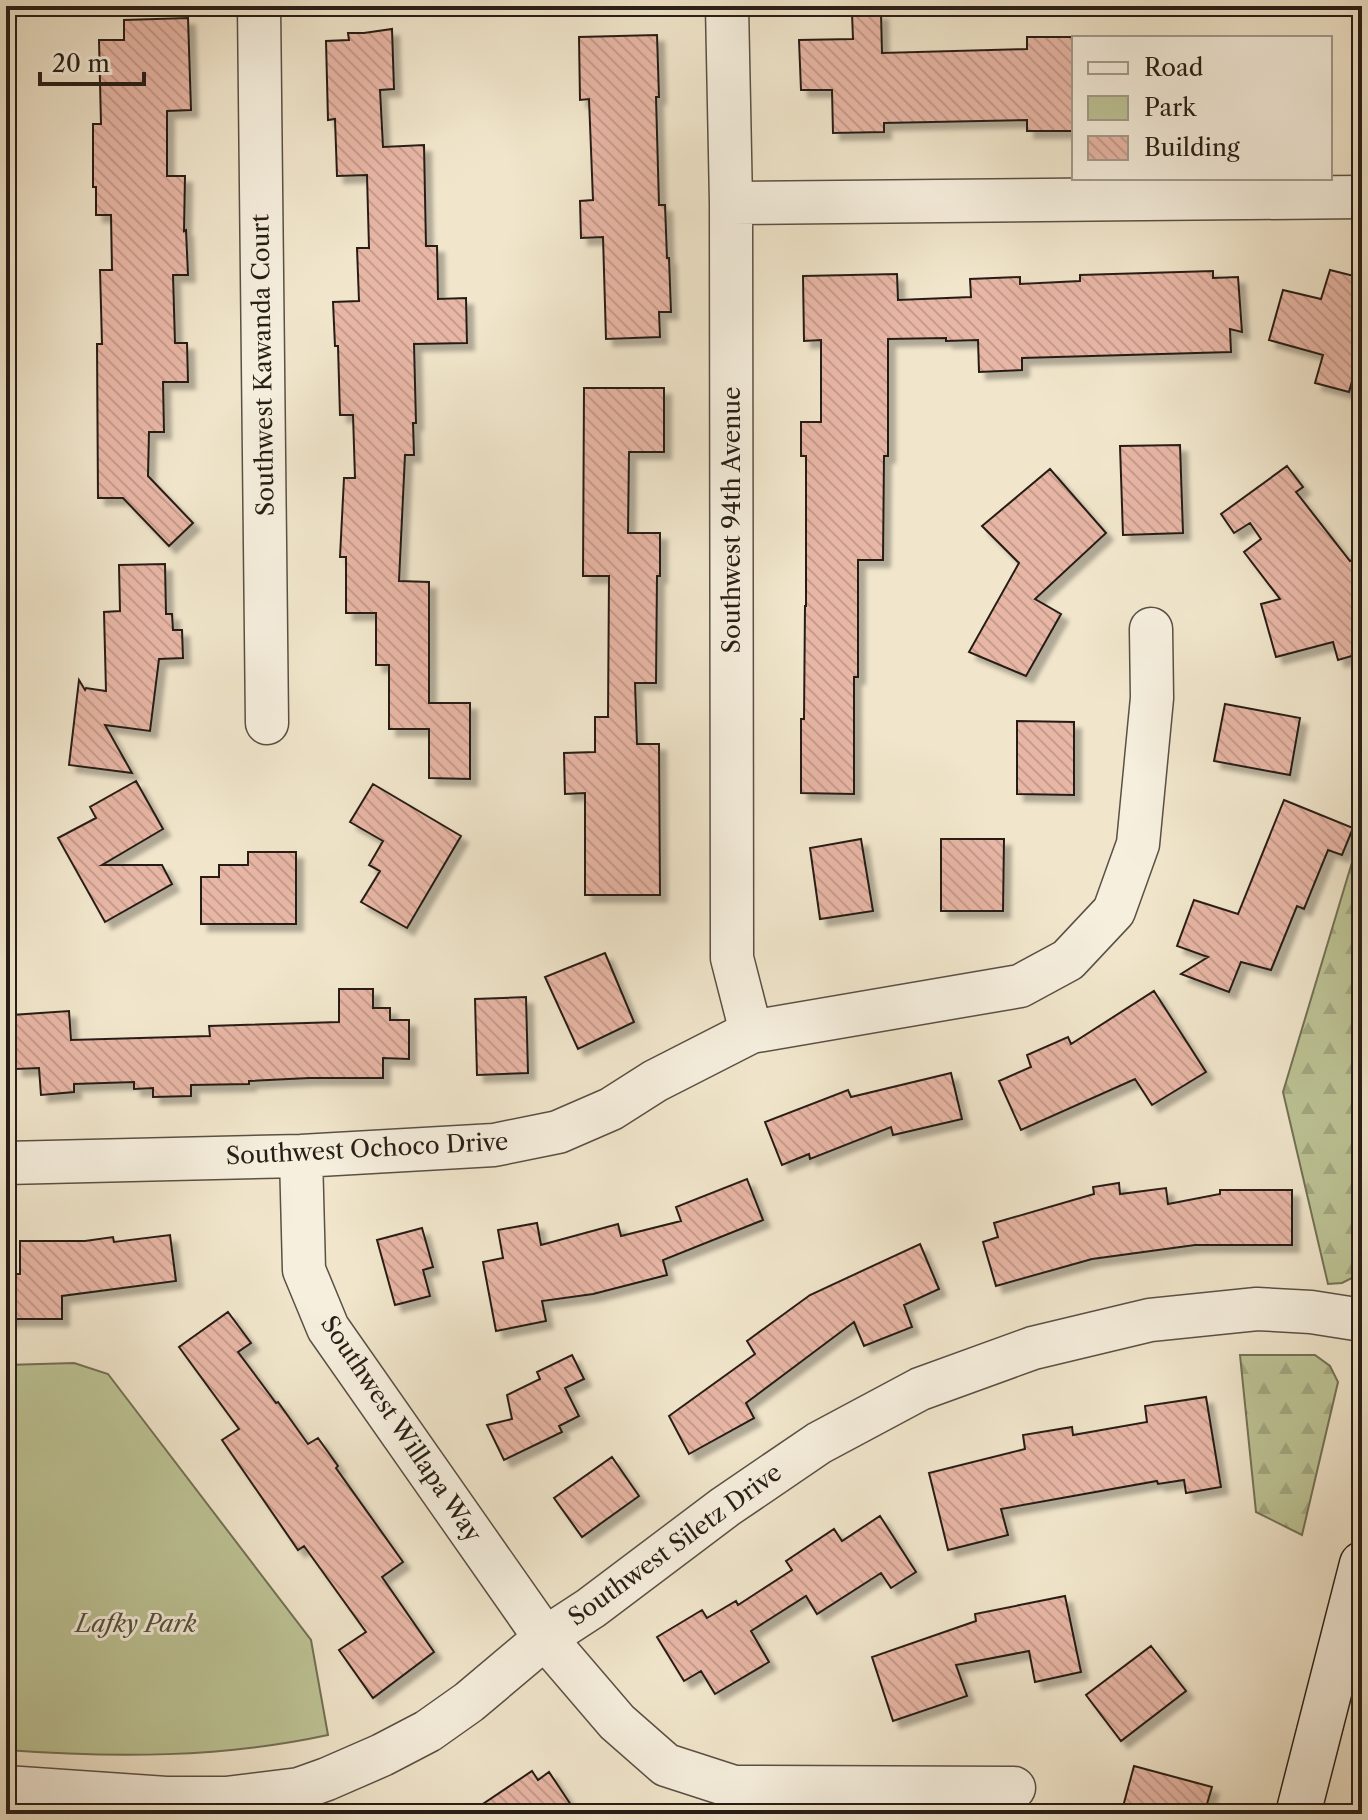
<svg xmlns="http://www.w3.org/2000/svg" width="1368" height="1820" font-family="'Libre Caslon Text',serif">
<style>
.forest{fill:url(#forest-firs);stroke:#727156;stroke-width:2}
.park{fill:#bdc496;stroke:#727156;stroke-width:2}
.building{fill:url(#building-back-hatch);stroke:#271e16;stroke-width:2;filter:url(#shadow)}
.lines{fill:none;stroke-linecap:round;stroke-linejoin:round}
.minor-casing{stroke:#5a5044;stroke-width:45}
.secondary-casing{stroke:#271e16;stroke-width:47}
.minor{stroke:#f6efde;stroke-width:42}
.secondary{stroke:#f6efde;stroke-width:44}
.labels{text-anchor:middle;stroke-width:6;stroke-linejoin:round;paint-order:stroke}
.street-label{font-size:24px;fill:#271e16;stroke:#f6efde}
.park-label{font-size:24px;font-style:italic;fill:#54503c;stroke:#f6efde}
</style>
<defs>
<pattern id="forest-firs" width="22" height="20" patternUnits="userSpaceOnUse" patternTransform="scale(2)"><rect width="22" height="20" fill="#bdc496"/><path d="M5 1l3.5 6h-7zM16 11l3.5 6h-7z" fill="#a2a881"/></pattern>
<pattern id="building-back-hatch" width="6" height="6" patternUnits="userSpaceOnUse" patternTransform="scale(2)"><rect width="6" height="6" fill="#e8b6a5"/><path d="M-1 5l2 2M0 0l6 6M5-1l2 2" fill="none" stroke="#c79c8d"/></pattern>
<filter id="shadow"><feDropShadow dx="7" dy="7" stdDeviation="2" flood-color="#0004"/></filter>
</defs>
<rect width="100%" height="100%" fill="#f1e6cc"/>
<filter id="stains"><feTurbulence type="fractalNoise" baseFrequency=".0025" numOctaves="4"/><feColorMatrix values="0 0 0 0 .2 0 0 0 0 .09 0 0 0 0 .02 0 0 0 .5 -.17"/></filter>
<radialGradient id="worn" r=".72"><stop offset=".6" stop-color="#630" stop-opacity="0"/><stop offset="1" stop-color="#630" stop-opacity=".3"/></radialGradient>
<!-- forest -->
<path class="forest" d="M 1362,829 L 1362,1273 L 1342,1283 L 1328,1284 L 1283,1092 Z
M 1240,1355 L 1315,1355 L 1330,1366 L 1338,1382 L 1302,1535 L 1256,1512 Z"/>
<!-- park -->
<path class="park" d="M 74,1363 L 108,1374 L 311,1640 L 328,1735 C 222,1758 114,1758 6,1750 L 6,1365 Z"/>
<!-- building -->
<path class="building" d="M 852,13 L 881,13 L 882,53 L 1027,49 L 1027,37 L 1074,37 L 1074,131 L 1027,131 L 1027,120 L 884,123 L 884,132 L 833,133 L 832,90 L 801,90 L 799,40 L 853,39 Z
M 188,18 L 191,110 L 167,111 L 167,176 L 185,176 L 184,231 L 186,230 L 188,275 L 173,275 L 175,343 L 187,343 L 188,382 L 163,382 L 164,432 L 149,432 L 148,476 L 193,523 L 169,546 L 123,498 L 98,498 L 97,344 L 102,344 L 100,270 L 112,270 L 111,215 L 96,215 L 96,187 L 93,187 L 93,124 L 101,124 L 99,40 L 124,40 L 124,20 Z
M 392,29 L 394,89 L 380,90 L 383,147 L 424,145 L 426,246 L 437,246 L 438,299 L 466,298 L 467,343 L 414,344 L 416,423 L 413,423 L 414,455 L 405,455 L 399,581 L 429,582 L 429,703 L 470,703 L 470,779 L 429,778 L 429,729 L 389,729 L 389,665 L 376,665 L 376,613 L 346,613 L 346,557 L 340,557 L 344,478 L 355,478 L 353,415 L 340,415 L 338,346 L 335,346 L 333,302 L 359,301 L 357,248 L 369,248 L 367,175 L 337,176 L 335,119 L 328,120 L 326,41 L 349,40 L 348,33 L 364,33 Z
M 657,35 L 659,97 L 656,97 L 659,205 L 665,205 L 667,258 L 669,258 L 671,312 L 659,312 L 660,337 L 606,339 L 603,237 L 581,238 L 580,201 L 593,200 L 589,99 L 580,100 L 579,37 Z
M 1330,270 L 1362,278 L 1362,345 L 1349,392 L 1315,383 L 1323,355 L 1269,340 L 1283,290 L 1321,299 Z
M 1213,271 L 1213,278 L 1238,277 L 1242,332 L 1230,329 L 1231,352 L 1022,358 L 1022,370 L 979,372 L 978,340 L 946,341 L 946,338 L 888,339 L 888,456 L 884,456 L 883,560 L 858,560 L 858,677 L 854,677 L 854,794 L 801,793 L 801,719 L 804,719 L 805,606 L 806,606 L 806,456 L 801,456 L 801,422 L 821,422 L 821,340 L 804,341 L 803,276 L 897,274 L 898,300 L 971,297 L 970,279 L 1020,277 L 1020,284 L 1080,281 L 1080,275 Z
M 584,388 L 664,388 L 664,452 L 629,452 L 628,533 L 660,533 L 660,576 L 657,576 L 656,683 L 635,683 L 637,744 L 659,744 L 660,895 L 585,895 L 585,793 L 565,794 L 564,753 L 595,752 L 595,717 L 608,717 L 609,576 L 583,576 Z
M 1180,445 L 1183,533 L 1123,535 L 1120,446 Z
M 1287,466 L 1303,487 L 1296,492 L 1350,561 L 1362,557 L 1362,653 L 1338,660 L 1333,642 L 1276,657 L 1261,604 L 1280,599 L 1244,552 L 1261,539 L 1250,523 L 1234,533 L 1221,514 Z
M 1050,469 L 1106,533 L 1035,599 L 1061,614 L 1026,676 L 969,652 L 1019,563 L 982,526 Z
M 165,564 L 166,614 L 172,614 L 173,630 L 182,630 L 183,658 L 159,659 L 150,731 L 105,725 L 132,773 L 69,765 L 79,680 L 85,690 L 86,688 L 106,691 L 104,612 L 120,611 L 119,565 Z
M 1225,704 L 1300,718 L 1290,775 L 1214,761 Z
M 1017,721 L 1074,722 L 1074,795 L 1017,794 Z
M 136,781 L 163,829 L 102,865 L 162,865 L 172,884 L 105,922 L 58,838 L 96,818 L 90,807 Z
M 373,784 L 461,836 L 407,928 L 361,902 L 380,871 L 369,865 L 383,841 L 350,822 Z
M 1284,800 L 1353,828 L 1342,855 L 1328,850 L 1304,909 L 1297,906 L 1271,970 L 1241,962 L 1229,992 L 1181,974 L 1208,957 L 1177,946 L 1194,900 L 1238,914 Z
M 861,839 L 873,911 L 820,919 L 810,848 Z
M 941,839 L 1004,839 L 1003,911 L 941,911 Z
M 248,852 L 296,852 L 296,924 L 201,924 L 201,877 L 219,877 L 219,865 L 248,865 Z
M 605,953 L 634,1022 L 578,1049 L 545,977 Z
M 339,989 L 373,989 L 373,1008 L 390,1008 L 390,1020 L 409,1020 L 409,1059 L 383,1058 L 383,1078 L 309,1078 L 249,1081 L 249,1084 L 191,1085 L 191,1096 L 153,1097 L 153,1088 L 134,1089 L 134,1082 L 74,1084 L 74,1092 L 41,1095 L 39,1068 L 16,1069 L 12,1015 L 69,1011 L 71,1040 L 210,1036 L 209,1026 L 339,1022 Z
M 1154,991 L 1206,1072 L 1152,1105 L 1135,1079 L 1021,1130 L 999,1081 L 1031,1067 L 1027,1055 L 1068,1037 L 1071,1044 Z
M 526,997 L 528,1073 L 477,1075 L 475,999 Z
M 951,1073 L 962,1119 L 893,1135 L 891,1127 L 810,1159 L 809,1154 L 782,1165 L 765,1122 L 848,1090 L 851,1097 Z
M 747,1179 L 763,1220 L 663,1260 L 667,1275 L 593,1294 L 542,1301 L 546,1321 L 496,1331 L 483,1262 L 503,1258 L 498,1230 L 537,1223 L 541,1245 L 618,1224 L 621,1236 L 681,1221 L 676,1207 Z
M 1119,1183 L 1120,1194 L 1166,1188 L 1168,1204 L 1220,1194 L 1220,1190 L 1292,1190 L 1292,1245 L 1195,1245 L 1092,1259 L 996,1286 L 983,1242 L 998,1237 L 994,1223 L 1094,1194 L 1093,1187 Z
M 422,1228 L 433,1267 L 423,1270 L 430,1296 L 395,1305 L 377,1240 Z
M 170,1235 L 176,1281 L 62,1296 L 62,1319 L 6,1319 L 6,1274 L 20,1274 L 20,1241 L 85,1241 L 113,1237 L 114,1242 Z
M 920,1244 L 939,1289 L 904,1305 L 912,1327 L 864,1346 L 854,1322 L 746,1403 L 754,1418 L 689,1454 L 669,1416 L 755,1354 L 747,1341 L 810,1295 Z
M 228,1312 L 251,1343 L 238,1352 L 276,1403 L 278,1402 L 308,1444 L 318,1438 L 338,1466 L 336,1468 L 403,1562 L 382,1577 L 434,1652 L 373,1698 L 339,1650 L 366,1632 L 304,1546 L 298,1550 L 222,1440 L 239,1429 L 179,1347 Z
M 572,1355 L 584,1379 L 565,1388 L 579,1416 L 559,1426 L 562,1432 L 504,1460 L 487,1425 L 512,1419 L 507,1395 L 540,1379 L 537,1372 Z
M 1206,1397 L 1221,1487 L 1186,1493 L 1184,1480 L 1158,1484 L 1157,1481 L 1001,1509 L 1008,1535 L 948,1550 L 929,1473 L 1025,1449 L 1023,1435 L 1072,1427 L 1073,1435 L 1147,1422 L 1145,1406 Z
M 612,1457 L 639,1496 L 582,1537 L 554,1498 Z
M 880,1516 L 916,1572 L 891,1588 L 881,1573 L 817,1614 L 806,1596 L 751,1631 L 769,1662 L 715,1694 L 701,1671 L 684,1681 L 657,1637 L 702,1610 L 707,1618 L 736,1601 L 738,1605 L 792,1570 L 786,1561 L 834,1529 L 842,1541 Z
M 1065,1596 L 1081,1672 L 1035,1682 L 1029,1651 L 956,1665 L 967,1696 L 893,1721 L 872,1657 L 976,1621 L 975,1614 Z
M 1151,1646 L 1186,1691 L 1121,1741 L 1086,1695 Z
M 1134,1766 L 1212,1787 L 1204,1814 L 1121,1814 Z
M 532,1771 L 538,1780 L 549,1772 L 577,1814 L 468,1814 Z"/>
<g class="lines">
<!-- minor casing -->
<g class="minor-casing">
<path id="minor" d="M 259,6 L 267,723
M 727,6 L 731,203 L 732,958 L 751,1032
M 731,203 L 1362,197
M 301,1156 L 304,1270 L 328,1328 L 545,1638 L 617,1722 L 666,1765 L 734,1787 L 1014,1788
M 6,1163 L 301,1156 L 494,1145 L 558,1132 L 611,1109 L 655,1081 L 751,1032 L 1020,986 L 1068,960 L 1114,911 L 1138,844 L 1152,698 L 1151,629
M 6,1787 L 166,1798 L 226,1798 L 299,1789 L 327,1779 L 382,1755 L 428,1731 L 469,1702 L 545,1638 L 591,1608 L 725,1507 L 819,1443 L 920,1389 L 1033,1348 L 1150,1320 L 1257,1309 L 1311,1312 L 1362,1320"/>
</g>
<!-- secondary casing -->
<g class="secondary-casing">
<path id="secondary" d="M 1298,1814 L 1362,1564"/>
</g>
<!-- minor -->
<use href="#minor" class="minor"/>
<!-- secondary -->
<use href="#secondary" class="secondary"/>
</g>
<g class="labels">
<!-- street labels -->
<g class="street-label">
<text transform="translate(263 365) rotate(-91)" y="8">Southwest Kawanda Court</text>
<text transform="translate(732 520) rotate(-90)" y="8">Southwest 94th Avenue</text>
<text transform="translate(367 1149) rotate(-3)" y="8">Southwest Ochoco Drive</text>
<text transform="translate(401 1429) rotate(56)" y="8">Southwest Willapa Way</text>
<text transform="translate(675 1545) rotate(-36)" y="8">Southwest Siletz Drive</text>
</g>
<!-- park labels -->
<g class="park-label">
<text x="136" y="1632">Lafky Park</text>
</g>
</g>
<!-- margin -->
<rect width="1368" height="1820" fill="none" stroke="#f1e6cc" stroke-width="32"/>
<rect x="8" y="8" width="1352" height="1804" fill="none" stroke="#271e16" stroke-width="4"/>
<rect x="16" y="16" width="1336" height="1788" fill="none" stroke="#271e16" stroke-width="2"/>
<!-- legend -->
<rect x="1072" y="36" width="260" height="144" fill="#f6efde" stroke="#a39b8e" stroke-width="2"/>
<rect x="1088" y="62" width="40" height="12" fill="#f6efde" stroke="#a39b8e" stroke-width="2"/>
<text x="1144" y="76" font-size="24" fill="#271e16">Road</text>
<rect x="1088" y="96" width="40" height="24" fill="#bdc496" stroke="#a39b8e" stroke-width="2"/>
<text x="1144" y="116" font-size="24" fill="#271e16">Park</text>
<rect x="1088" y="136" width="40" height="24" fill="url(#building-back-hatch)" stroke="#a39b8e" stroke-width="2"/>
<text x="1144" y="156" font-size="24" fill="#271e16">Building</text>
<!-- scale -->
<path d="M40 72v12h104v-12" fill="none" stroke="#271e16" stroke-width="4"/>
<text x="52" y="72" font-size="24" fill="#271e16" stroke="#f6efde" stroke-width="6" paint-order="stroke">20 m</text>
<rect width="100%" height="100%" filter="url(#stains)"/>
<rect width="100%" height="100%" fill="url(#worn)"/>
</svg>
